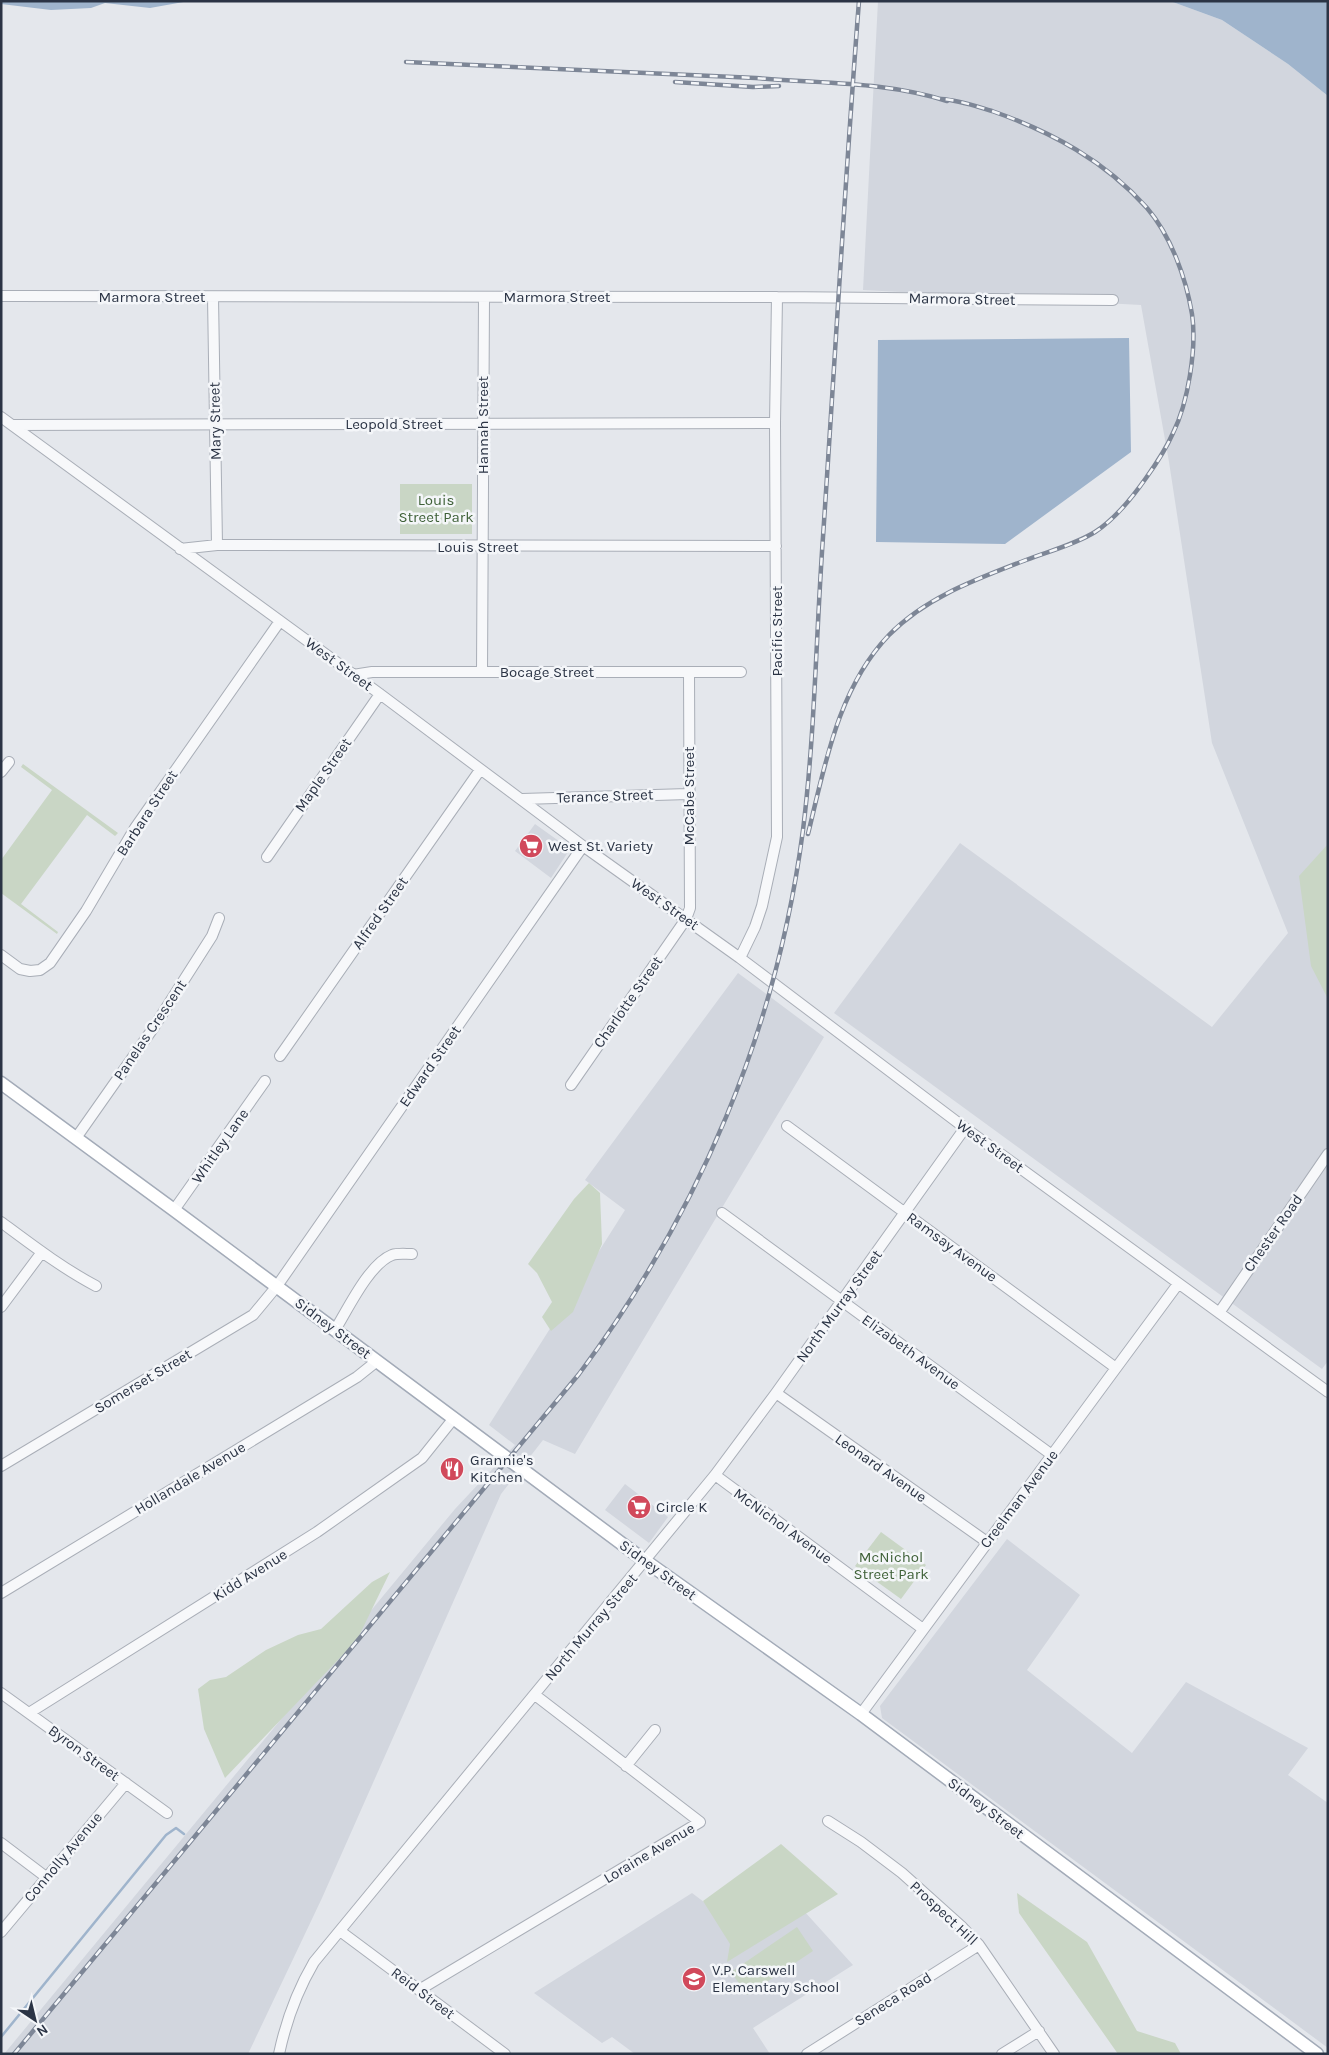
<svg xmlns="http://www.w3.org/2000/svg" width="1329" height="2055" font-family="Karla,sans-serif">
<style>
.built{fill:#d2d6de}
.green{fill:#c9d6c5}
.water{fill:#9fb4cc}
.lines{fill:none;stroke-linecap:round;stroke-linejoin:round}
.stream{stroke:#9fb4cc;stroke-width:2.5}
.minor-casing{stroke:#a9aeb7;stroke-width:12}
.major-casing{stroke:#a3abb8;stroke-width:15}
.minor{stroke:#f7f8fa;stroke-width:10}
.major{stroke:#fff;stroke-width:12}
.rail-casing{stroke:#7d8696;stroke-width:4.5}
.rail{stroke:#f4f6f9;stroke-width:2.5;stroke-dasharray:8;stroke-linecap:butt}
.labels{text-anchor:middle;stroke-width:5;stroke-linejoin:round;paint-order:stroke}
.street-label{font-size:15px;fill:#2b3445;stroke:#f4f6f9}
.park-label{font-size:15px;fill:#3f6138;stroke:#f4f6f9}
.poi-label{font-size:15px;fill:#2b3445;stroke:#f4f6f9;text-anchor:start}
</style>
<rect width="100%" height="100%" fill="#e4e7ec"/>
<!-- built -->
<path class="built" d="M 878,1 L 1170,1 L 1222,20 L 1288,64 L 1328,96 L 1328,1361 L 1322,1369 L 834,1013 L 960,843 L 1212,1027 L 1288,933 L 1212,743 L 1169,462 L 1141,305 L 863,290 Z
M 535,824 L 570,849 L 551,878 L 515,851 Z
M 738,973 L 824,1037 L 575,1454 L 543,1440 L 501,1494 L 322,1898 L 248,2054 L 4,2054 L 455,1509 L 515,1445 L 489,1425 L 625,1210 L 585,1180 Z
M 625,1484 L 668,1517 L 649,1543 L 605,1510 Z
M 1007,1539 L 1080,1595 L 1027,1670 L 1132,1753 L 1186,1682 L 1308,1748 L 1288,1775 L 1328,1803 L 1328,2048 L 882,1718 L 880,1706 Z
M 692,1893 L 757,1942 L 804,1911 L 853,1965 L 753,2028 L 770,2054 L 635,2054 L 612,2037 L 602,2043 L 534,1993 Z"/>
<!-- green -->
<path class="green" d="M 400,484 L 472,484 L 472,534 L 400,534 Z
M 23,764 L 118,833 L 115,836 L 87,815 L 21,904 L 58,932 L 57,934 L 1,893 L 1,860 L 52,790 L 21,767 Z
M 1328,844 L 1328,999 L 1311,966 L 1299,876 Z
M 589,1183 L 600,1193 L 602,1244 L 573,1312 L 551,1331 L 542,1317 L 552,1302 L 537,1273 L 528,1264 L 574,1199 Z
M 881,1532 L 926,1565 L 901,1599 L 855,1566 Z
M 390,1572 L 357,1640 L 225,1778 L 204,1729 L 198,1689 L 210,1680 L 226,1677 L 266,1650 L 298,1635 L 321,1629 L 372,1582 Z
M 781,1844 L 838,1894 L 727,1962 L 730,1944 L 703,1901 Z
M 1017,1893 L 1087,1942 L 1137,2031 L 1175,2043 L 1181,2054 L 1118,2054 L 1019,1913 Z
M 797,1927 L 813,1951 L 747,1995 L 731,1972 Z"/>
<!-- water -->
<path class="water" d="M 1,1 L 189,1 L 150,8 L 105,3 L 91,8 L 51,10 L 1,4 Z
M 1170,1 L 1328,1 L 1328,96 L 1288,64 L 1222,20 Z
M 1129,338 L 1131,452 L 1005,544 L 876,542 L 878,340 Z"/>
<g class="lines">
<!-- stream -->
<path class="stream" d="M 1,2037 L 166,1835 L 176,1828 L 184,1834"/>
<!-- minor casing -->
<g class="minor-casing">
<path id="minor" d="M 1,296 L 777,297 L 1113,300
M 213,297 L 217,545
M 1,417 L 380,694 L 583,846 L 740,958 L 965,1128 L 1328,1392
M 13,425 L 775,423
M 180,549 L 217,545 L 776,546
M 482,672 L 484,297
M 353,675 L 372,672 L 741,672
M 1,772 L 9,762
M 522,799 L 688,794
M 267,857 L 380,694
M 1,955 L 20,969 L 30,971 L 40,970 L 50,963 L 86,911 L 135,828 L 280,621
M 740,958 L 755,927 L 762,906 L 777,837 L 775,423 L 777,297
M 280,1056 L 480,770
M 571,1085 L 686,919 L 690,908 L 689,672
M 787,1126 L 1116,1368
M 76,1138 L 154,1027 L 212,936 L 219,918
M 174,1210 L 265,1081
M 722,1213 L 1052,1455
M 1,1222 C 32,1245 62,1268 96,1286
M 1,1307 L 42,1252
M 1219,1313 L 1328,1154
M 335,1330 C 348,1309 369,1264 392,1255 C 398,1253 405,1254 412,1254
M 776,1393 L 987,1542
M 1,1466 L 253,1315 L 277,1286 L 583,846
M 715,1475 L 923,1629
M 1,1593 L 357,1377 L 377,1361
M 1,1693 L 167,1813
M 29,1713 L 317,1532 L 422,1458 L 454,1418
M 861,1714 L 1178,1284
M 626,1766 L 655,1730
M 828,1821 L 861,1842 L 902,1873 L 961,1926 L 979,1945 L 1054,2054
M 1,1843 L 46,1877
M 340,1931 L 505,2054
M 1,1932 L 126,1783
M 419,1990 L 700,1822 L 535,1695
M 279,2054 C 286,2021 297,1991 314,1962 L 715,1475 L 776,1393 L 965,1128
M 807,2054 L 979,1945
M 1002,2054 L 1039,2031"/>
</g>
<!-- major casing -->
<g class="major-casing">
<path id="major" d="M 1,1083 L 174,1210 L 637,1555 L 861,1714 L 1317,2054"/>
</g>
<!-- minor -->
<use href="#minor" class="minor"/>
<!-- major -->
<use href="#major" class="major"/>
<!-- rail casing -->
<g class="rail-casing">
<path id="rail" d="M 406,62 L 756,78 C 822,84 883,81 947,101
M 675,82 L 753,87 L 779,86
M 808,834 C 825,765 838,688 889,635 C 926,597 977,579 1026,560 C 1049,551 1074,545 1095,532 C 1115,519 1132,498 1146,478 C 1156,464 1166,449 1173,433 C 1188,403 1197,348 1192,314 C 1186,278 1171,236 1147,208 C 1105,161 1052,132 992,111 C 975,106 959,100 941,99
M 14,2054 L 579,1374 C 699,1213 777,1030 803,830 C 815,733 816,635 823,537 C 835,359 845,180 859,1"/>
</g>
<!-- rail -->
<use href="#rail" class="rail"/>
</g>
<!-- icons -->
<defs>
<g id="supermarket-disc" transform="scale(1.25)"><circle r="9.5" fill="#d1495b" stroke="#f4f6f9"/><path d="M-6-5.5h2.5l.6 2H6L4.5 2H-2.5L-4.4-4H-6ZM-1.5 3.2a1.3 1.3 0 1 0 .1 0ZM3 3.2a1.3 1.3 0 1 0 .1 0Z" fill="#fff"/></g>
<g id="restaurant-disc" transform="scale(1.25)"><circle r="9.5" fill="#d1495b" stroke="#f4f6f9"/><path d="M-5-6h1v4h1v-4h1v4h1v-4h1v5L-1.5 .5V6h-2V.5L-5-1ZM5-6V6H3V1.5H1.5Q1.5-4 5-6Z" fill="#fff"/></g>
<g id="school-disc" transform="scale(1.25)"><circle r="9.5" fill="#d1495b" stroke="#f4f6f9"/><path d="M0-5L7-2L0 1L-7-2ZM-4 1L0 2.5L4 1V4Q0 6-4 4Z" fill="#fff"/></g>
</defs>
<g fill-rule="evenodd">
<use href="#supermarket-disc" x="531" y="846"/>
<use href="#restaurant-disc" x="452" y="1469"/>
<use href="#supermarket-disc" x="639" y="1507"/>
<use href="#school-disc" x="694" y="1979"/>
</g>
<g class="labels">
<!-- street labels -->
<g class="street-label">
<text x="152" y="302">Marmora Street</text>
<text x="557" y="302">Marmora Street</text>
<text transform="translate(962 299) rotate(1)" y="5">Marmora Street</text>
<text transform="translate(215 421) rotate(-91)" y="5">Mary Street</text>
<text x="394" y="429">Leopold Street</text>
<text transform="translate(483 425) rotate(-90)" y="5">Hannah Street</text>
<text x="478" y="552">Louis Street</text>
<text transform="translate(777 631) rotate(-90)" y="5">Pacific Street</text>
<text transform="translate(339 664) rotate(36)" y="5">West Street</text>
<text x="547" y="677">Bocage Street</text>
<text transform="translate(323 775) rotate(-55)" y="5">Maple Street</text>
<text transform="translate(605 796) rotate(-2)" y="5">Terance Street</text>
<text transform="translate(689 796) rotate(-90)" y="5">McCabe Street</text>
<text transform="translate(147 813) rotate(-57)" y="5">Barbara Street</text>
<text transform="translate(665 904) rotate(35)" y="5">West Street</text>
<text transform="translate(380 913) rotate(-55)" y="5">Alfred Street</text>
<text transform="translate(628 1002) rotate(-55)" y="5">Charlotte Street</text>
<text transform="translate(150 1030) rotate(-56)" y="5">Panelas Crescent</text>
<text transform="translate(430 1066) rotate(-55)" y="5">Edward Street</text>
<text transform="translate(220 1146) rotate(-55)" y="5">Whitley Lane</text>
<text transform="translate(990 1146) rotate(36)" y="5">West Street</text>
<text transform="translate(1273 1233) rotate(-55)" y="5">Chester Road</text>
<text transform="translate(952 1247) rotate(36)" y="5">Ramsay Avenue</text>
<text transform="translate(839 1306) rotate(-54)" y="5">North Murray Street</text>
<text transform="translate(333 1328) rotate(37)" y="5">Sidney Street</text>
<text transform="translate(911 1352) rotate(36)" y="5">Elizabeth Avenue</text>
<text transform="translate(143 1381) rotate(-31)" y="5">Somerset Street</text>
<text transform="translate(881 1468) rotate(35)" y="5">Leonard Avenue</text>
<text transform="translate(190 1478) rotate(-31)" y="5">Hollandale Avenue</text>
<text transform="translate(1019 1499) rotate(-53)" y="5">Creelman Avenue</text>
<text transform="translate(783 1526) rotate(36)" y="5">McNichol Avenue</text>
<text transform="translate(658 1570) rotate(36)" y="5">Sidney Street</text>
<text transform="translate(250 1575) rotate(-32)" y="5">Kidd Avenue</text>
<text transform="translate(591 1627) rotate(-50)" y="5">North Murray Street</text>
<text transform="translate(84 1753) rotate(36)" y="5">Byron Street</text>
<text transform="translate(986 1808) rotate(37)" y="5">Sidney Street</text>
<text transform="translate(649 1853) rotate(-31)" y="5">Loraine Avenue</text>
<text transform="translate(63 1857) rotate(-50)" y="5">Connolly Avenue</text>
<text transform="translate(944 1913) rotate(43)" y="5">Prospect Hill</text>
<text transform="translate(423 1993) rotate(37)" y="5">Reid Street</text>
<text transform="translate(893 1999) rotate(-32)" y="5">Seneca Road</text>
</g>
<!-- park labels -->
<g class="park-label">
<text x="436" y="505">Louis<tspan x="436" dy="17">Street Park</tspan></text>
<text x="891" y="1562">McNichol<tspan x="891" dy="17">Street Park</tspan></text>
</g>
<!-- poi labels -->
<g class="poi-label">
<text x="548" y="851">West St. Variety</text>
<text x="470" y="1465">Grannie's<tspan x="470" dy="17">Kitchen</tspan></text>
<text x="656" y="1512">Circle K</text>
<text x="712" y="1975">V.P. Carswell<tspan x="712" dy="17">Elementary School</tspan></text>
</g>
</g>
<!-- border -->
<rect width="1329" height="2055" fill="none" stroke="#2b3445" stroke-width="5"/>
<!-- north arrow -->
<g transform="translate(35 2020) rotate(145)" stroke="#f4f6f9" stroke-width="4" paint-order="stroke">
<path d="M0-4L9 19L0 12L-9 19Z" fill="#2b3445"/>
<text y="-8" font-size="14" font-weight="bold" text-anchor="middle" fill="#2b3445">N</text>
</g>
</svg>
